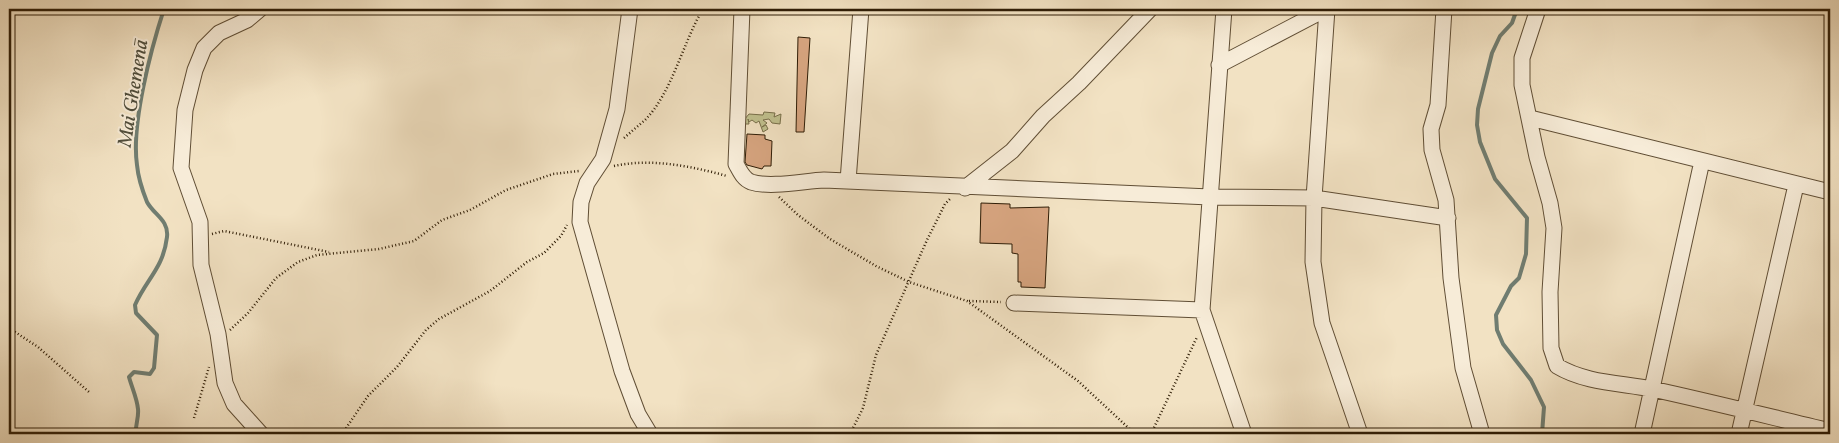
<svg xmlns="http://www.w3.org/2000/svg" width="1839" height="443" font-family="Vollkorn,serif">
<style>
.green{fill:#c1c18f;stroke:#786f4a}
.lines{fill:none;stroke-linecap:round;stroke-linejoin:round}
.stream{stroke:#707d71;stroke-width:4}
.building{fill:#d6a47f;stroke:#2f1d06}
.minor-casing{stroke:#604e35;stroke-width:17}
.path{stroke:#2f1d06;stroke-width:2.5;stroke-dasharray:1 2.5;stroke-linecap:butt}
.minor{stroke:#f7ecd8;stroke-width:15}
.labels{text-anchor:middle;stroke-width:4;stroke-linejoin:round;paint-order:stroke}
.water-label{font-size:20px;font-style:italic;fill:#504d3b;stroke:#f7ecd8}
</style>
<rect width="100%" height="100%" fill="#f2e2c3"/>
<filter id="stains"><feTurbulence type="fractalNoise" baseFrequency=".004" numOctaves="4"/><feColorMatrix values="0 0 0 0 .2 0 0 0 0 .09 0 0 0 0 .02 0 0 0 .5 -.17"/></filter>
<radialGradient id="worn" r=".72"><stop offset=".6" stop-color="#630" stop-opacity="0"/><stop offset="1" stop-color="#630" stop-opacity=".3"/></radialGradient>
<!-- green -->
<path class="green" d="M 764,112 L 775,113 L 774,117 L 781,114 L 780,124 L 772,123 L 769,119 L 763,120 L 767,123 L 762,127 L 766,125 L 768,129 L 763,132 L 759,121 L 756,123 L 752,120 L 749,122 L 748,119 L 749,124 L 744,124 L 744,120 L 749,114 L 763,115 Z"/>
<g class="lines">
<!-- stream -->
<path class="stream" d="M 1517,9 L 1512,23 L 1500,36 L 1492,53 L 1478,109 L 1477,125 L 1480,142 L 1495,179 L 1527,218 L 1526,254 L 1519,278 L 1511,286 L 1496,315 L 1497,330 L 1503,344 L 1531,380 L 1544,407 L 1542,434
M 136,434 C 135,425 139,418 138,409 C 137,398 132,388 129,377 L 134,372 L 150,374 L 154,368 L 157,335 L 136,313 L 135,305 C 147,278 163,269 167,237 C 169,220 154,215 147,202 C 143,192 138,176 137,165 C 131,124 151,49 164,9"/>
</g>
<!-- building -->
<path class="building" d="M 798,37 L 810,38 L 804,132 L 796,132 Z
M 747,134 L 765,135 L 765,139 L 772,141 L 771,166 L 764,166 L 762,169 L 747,165 L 745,162 Z
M 981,203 L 1010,204 L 1010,208 L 1049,207 L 1045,288 L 1021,287 L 1021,282 L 1018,282 L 1018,254 L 1012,253 L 1012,244 L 980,243 Z"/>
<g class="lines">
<!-- minor casing -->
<g class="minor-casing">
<path id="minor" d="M 260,9 L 247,20 L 219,33 L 204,48 L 195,70 L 185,110 L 181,168 L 200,222 L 201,265 L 218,334 L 225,383 L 234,404 L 261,434
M 630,9 L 617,109 L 603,159 L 587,183 L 581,202 L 580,222 L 622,371 L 638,414 L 650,434
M 742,9 L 736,164 C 740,171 743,179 751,182 C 770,188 804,181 824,180 L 1210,197 L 1314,198 L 1448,218
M 1224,9 L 1202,310 L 1244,434
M 1327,9 L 1314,198 L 1313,262 L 1322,323 L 1360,434
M 1444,9 L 1438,105 L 1431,129 L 1432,150 L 1446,200 L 1451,278 L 1463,368 L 1482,434
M 1538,9 L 1522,58 L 1522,85 L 1537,157 L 1550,203 L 1554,228 L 1550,292 L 1551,348 L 1557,366 C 1585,383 1621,383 1652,389 C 1712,402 1771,417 1830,431
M 1219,65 L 1326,9
M 1530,118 L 1830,192
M 848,181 L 861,9
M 965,188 L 1012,151 L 1043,116 L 1079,83 L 1150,9
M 1014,303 L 1202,310
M 1642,434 L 1702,161
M 1739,434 L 1796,185"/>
</g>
<!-- path -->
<path class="path" d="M 624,138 C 631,132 638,126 645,120 C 672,93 683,42 703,9
M 614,166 C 651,158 691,166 727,176
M 779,197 L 798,215 L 830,239 L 876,266 L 909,282 L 967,301 L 1078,381 L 1135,434
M 212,234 L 224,231 L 329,252
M 969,301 L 1001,302
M 9,328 L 38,347 L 89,392
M 230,330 L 248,313 L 276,278 L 298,262 L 317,255 L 379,249 L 414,241 L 442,220 L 470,210 L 506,190 L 553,174 L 579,171
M 194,418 L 209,367
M 342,434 L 368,396 L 397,367 L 426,330 L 439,319 L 490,291 L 527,262 L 544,253 L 561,236 L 567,225
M 850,434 L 863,408 L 876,355 L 927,240 L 945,204 L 950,199
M 1151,434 L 1197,337"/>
<!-- minor -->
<use href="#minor" class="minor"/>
</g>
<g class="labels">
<!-- water labels -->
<g class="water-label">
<text transform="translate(132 93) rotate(-81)" y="7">Mai Ghemenā</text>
</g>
</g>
<!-- margin -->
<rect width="1839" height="443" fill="none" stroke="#f2e2c3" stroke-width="30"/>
<rect x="10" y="10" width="1819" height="423" fill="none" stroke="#2f1d06" stroke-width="2.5"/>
<rect x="15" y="15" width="1809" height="413" fill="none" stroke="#2f1d06"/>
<rect width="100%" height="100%" filter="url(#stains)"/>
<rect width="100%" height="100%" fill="url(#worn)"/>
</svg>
